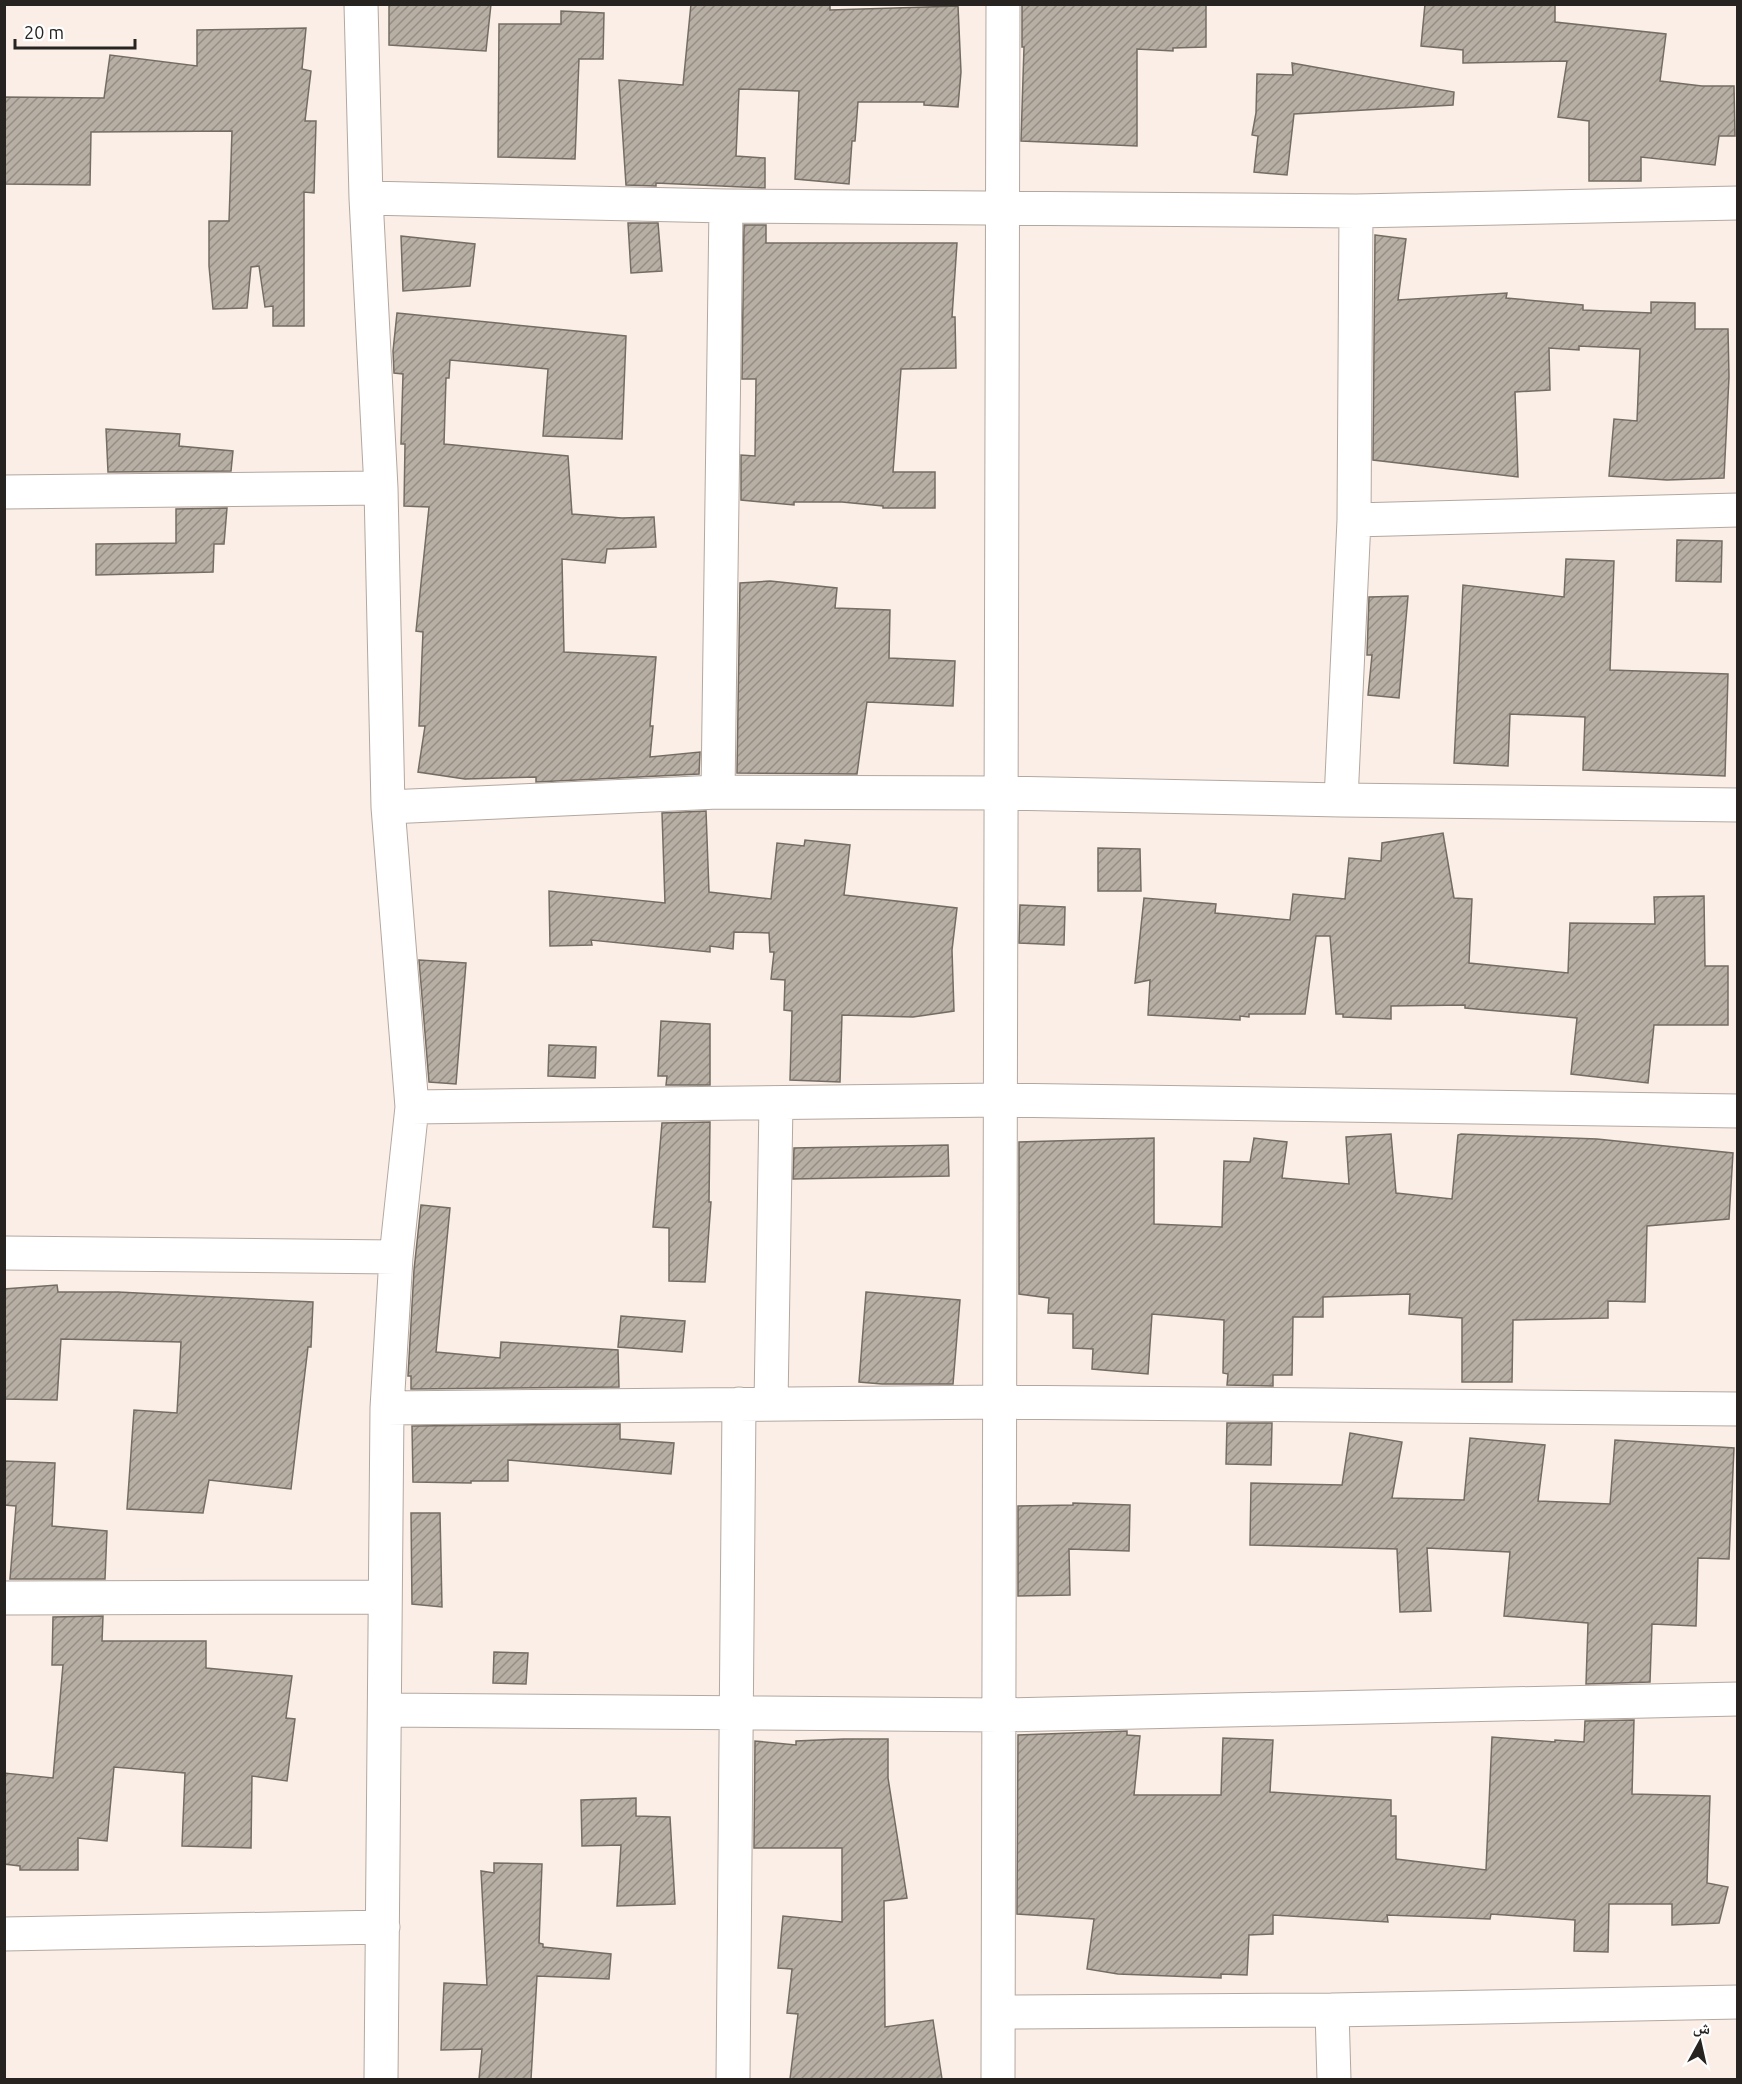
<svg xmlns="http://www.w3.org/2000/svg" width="1742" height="2084" font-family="Ubuntu,'Noto Naskh Arabic',sans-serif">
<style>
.building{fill:url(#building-hatch);stroke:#746d63;stroke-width:1.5}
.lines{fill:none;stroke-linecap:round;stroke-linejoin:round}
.minor-casing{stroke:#b3a8a0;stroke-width:35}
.minor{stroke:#fff;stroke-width:33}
</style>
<defs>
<pattern id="building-hatch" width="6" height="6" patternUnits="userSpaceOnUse" patternTransform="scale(1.5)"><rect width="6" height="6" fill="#b7afa4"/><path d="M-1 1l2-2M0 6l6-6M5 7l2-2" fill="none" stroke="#958e85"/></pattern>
</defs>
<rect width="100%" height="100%" fill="#faeee6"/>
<!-- building -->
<path class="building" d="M 389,4 L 491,4 L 486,51 L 389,45 Z
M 691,4 L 830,4 L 830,10 L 958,6 L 961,72 L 958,107 L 924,105 L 924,102 L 858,102 L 855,141 L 852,141 L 849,184 L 795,179 L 799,91 L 739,89 L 736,156 L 765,158 L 765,188 L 656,183 L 656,186 L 626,185 L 619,80 L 683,85 Z
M 1022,4 L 1206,4 L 1206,47 L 1173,48 L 1173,51 L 1137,49 L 1137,146 L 1021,141 L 1024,47 L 1022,47 Z
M 1425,4 L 1555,4 L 1555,22 L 1666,34 L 1660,81 L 1702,86 L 1734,86 L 1735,136 L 1719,136 L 1715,165 L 1641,157 L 1641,181 L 1589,181 L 1589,121 L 1558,117 L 1567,61 L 1463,63 L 1463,50 L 1421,46 Z
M 561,11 L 604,13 L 603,59 L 579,59 L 575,159 L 498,157 L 499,24 L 561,24 Z
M 306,28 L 302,69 L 311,71 L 305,121 L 316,121 L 314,193 L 304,192 L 304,326 L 273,326 L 273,306 L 265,307 L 259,266 L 251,267 L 247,308 L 213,309 L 209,266 L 209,221 L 229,221 L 232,131 L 91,132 L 90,185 L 4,184 L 4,97 L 104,98 L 110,55 L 197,66 L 197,30 Z
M 1292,63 L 1454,92 L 1453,105 L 1294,114 L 1287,175 L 1254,172 L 1258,136 L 1252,135 L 1256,113 L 1257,74 L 1293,75 Z
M 628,223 L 658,223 L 662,271 L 631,273 Z
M 744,225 L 766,225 L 766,243 L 957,243 L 952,317 L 955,317 L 956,368 L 901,369 L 893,472 L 935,472 L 935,508 L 883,508 L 883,506 L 842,502 L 794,502 L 794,505 L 741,500 L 741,455 L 755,456 L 756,379 L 742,379 Z
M 1375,235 L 1406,239 L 1398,300 L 1507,293 L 1506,298 L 1583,305 L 1583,310 L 1651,313 L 1651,302 L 1695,303 L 1695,329 L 1728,329 L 1729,377 L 1724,478 L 1667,480 L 1609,476 L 1614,419 L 1637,421 L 1640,349 L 1579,346 L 1579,350 L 1549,348 L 1550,390 L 1515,392 L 1518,477 L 1373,460 Z
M 401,236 L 475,244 L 470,286 L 403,291 Z
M 397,313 L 626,336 L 622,439 L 543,436 L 548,369 L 450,360 L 449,378 L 446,378 L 444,444 L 568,456 L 572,514 L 622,518 L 654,517 L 656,547 L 607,549 L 605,563 L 562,559 L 564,652 L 656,657 L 650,726 L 653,726 L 650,757 L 700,752 L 699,774 L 536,782 L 536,777 L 465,779 L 418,772 L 425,726 L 419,726 L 423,632 L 416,631 L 429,507 L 404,506 L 405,444 L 401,444 L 403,374 L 394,373 L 393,351 Z
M 106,429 L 180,434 L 179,446 L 233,451 L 231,471 L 108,472 Z
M 227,508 L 224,544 L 214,544 L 213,572 L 96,575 L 96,544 L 176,543 L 176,509 Z
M 1677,540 L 1722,541 L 1721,582 L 1676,581 Z
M 1566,559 L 1614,561 L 1610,670 L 1728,674 L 1725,776 L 1583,770 L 1585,717 L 1510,714 L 1508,766 L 1454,763 L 1463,585 L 1564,597 Z
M 770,581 L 837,588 L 835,608 L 890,610 L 889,658 L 955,661 L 953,706 L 867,702 L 857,774 L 737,773 L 740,583 Z
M 1408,596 L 1399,698 L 1368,695 L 1372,655 L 1367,655 L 1369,597 Z
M 706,811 L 709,892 L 771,899 L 777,843 L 804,846 L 805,840 L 850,845 L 844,895 L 957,908 L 952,950 L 954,1011 L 913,1017 L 842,1015 L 840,1082 L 790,1080 L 792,1011 L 784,1010 L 785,980 L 771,979 L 774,952 L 770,952 L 769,933 L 734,932 L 733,949 L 710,946 L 710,952 L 591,940 L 592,945 L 550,946 L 549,891 L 665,903 L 662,813 Z
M 1443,833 L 1454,898 L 1472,899 L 1469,963 L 1568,973 L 1570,923 L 1655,924 L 1654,897 L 1704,896 L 1705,966 L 1728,966 L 1728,1025 L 1654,1025 L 1648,1083 L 1571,1074 L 1577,1018 L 1465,1008 L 1465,1005 L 1391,1006 L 1391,1019 L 1343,1017 L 1343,1014 L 1336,1014 L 1330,936 L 1316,936 L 1305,1014 L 1249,1014 L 1249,1017 L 1240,1016 L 1240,1020 L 1148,1015 L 1150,980 L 1135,983 L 1144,898 L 1216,904 L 1215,913 L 1290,920 L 1293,894 L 1345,899 L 1349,858 L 1381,861 L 1382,843 Z
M 1098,848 L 1140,849 L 1141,891 L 1098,891 Z
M 1020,905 L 1065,907 L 1064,945 L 1019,943 Z
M 419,960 L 466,963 L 456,1084 L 429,1082 Z
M 661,1021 L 710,1024 L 710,1085 L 666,1085 L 667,1076 L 658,1076 Z
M 549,1045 L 596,1047 L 595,1078 L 548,1076 Z
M 710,1122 L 709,1202 L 711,1202 L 705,1282 L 669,1281 L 669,1228 L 653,1227 L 662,1123 Z
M 1391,1134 L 1396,1193 L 1452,1199 L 1458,1135 L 1461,1134 L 1597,1139 L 1733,1153 L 1729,1219 L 1647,1226 L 1645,1302 L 1608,1301 L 1608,1318 L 1513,1320 L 1512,1382 L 1462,1382 L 1462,1318 L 1409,1314 L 1410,1294 L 1323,1297 L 1323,1317 L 1293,1317 L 1292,1375 L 1273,1375 L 1273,1386 L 1227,1385 L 1228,1374 L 1223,1373 L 1224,1320 L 1152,1314 L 1148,1374 L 1092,1369 L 1093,1349 L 1073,1348 L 1073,1314 L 1048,1313 L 1049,1298 L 1019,1294 L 1019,1142 L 1154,1138 L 1154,1224 L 1222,1227 L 1224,1161 L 1250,1162 L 1254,1138 L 1287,1142 L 1282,1178 L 1349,1184 L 1346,1137 Z
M 948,1145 L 949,1176 L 793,1179 L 794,1148 Z
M 421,1205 L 450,1208 L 436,1352 L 500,1358 L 501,1342 L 618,1350 L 619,1387 L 411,1389 L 411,1376 L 408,1376 L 414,1270 Z
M 57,1285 L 58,1292 L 118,1292 L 313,1302 L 311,1347 L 308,1347 L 291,1489 L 209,1480 L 203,1513 L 127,1509 L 134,1410 L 177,1413 L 181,1342 L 61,1339 L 57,1400 L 4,1399 L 4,1289 Z
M 866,1292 L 960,1300 L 953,1384 L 882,1384 L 859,1382 Z
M 621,1316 L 685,1321 L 682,1352 L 618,1347 Z
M 1227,1423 L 1272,1423 L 1271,1465 L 1226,1464 Z
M 620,1424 L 620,1439 L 674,1443 L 671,1474 L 508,1460 L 508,1481 L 471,1481 L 471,1483 L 413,1482 L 412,1426 Z
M 1350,1433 L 1402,1442 L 1392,1498 L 1464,1500 L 1470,1438 L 1545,1445 L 1538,1501 L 1610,1504 L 1615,1440 L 1734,1448 L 1729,1559 L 1698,1558 L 1696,1626 L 1652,1624 L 1650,1682 L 1586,1684 L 1588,1623 L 1504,1616 L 1510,1552 L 1427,1548 L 1431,1611 L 1400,1612 L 1397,1549 L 1250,1545 L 1251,1483 L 1342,1485 Z
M 4,1461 L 55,1463 L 52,1526 L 107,1531 L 105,1579 L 10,1579 L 16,1506 L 4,1505 Z
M 1073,1503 L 1130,1505 L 1129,1551 L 1069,1549 L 1070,1595 L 1018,1596 L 1018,1506 L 1073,1505 Z
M 411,1513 L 440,1513 L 442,1607 L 412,1604 Z
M 103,1616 L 102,1641 L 206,1641 L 206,1668 L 292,1676 L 286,1718 L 295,1719 L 287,1781 L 252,1776 L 251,1848 L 182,1846 L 185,1773 L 114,1767 L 107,1841 L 78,1838 L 78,1870 L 20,1870 L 20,1866 L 4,1864 L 4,1773 L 53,1778 L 63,1665 L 52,1665 L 53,1617 Z
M 494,1652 L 528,1653 L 526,1684 L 493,1683 Z
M 1634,1720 L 1632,1794 L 1710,1796 L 1707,1883 L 1728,1887 L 1719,1923 L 1672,1925 L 1672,1904 L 1609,1904 L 1608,1952 L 1574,1951 L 1575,1920 L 1491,1914 L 1490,1919 L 1387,1915 L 1388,1922 L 1273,1915 L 1273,1934 L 1249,1935 L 1247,1975 L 1221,1974 L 1221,1978 L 1118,1974 L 1087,1969 L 1094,1919 L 1017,1914 L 1018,1735 L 1127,1731 L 1127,1735 L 1140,1736 L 1134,1795 L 1221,1795 L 1223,1738 L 1273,1740 L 1270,1792 L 1391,1800 L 1391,1816 L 1396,1816 L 1396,1859 L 1486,1870 L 1492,1737 L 1555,1742 L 1555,1740 L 1584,1742 L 1585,1721 Z
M 844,1739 L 888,1739 L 888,1778 L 907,1898 L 884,1901 L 885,2027 L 933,2020 L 942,2079 L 790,2079 L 798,2014 L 787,2013 L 792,1969 L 778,1968 L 783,1916 L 842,1922 L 842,1848 L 754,1848 L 755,1741 L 796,1745 L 796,1741 Z
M 636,1798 L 636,1816 L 670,1817 L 675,1904 L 617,1906 L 621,1845 L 582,1846 L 581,1800 Z
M 494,1863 L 542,1864 L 539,1943 L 543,1944 L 543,1947 L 611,1954 L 609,1979 L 537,1976 L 531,2079 L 479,2079 L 482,2049 L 441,2050 L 444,1983 L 487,1985 L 481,1871 L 494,1873 Z"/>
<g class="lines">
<!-- minor casing -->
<g class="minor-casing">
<path id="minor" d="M 361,4 L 366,198 L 381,488 L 388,807 L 412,1107 L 396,1257 L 387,1408 L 381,2080
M 366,198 L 726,206 L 1356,211 L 1738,203
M 4,492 L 381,488
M 1354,520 L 1738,510
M 718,792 L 726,206
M 1341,800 L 1354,520 L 1356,211
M 388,807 L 718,792 L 1001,793 L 1341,800 L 1738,805
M 412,1107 L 1000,1100 L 1738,1111
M 4,1253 L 396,1257
M 771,1404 L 776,1103
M 387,1408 L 1000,1402 L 1738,1409
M 4,1598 L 385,1597
M 385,1710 L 999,1715 L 1738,1699
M 4,1934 L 383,1927
M 1332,2010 L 1334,2080
M 999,2012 L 1332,2010 L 1738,2002
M 733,2080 L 739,1404
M 998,2080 L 1003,4"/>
</g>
<!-- minor -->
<use href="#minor" class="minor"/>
</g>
<!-- border -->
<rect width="1742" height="2084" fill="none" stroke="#272320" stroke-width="12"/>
<!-- north arrow -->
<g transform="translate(1700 2042) rotate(8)" stroke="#fefefe" stroke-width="4.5" paint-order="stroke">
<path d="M0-4.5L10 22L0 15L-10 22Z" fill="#272320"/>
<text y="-9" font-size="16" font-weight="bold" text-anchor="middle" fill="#272320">ش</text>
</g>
<!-- scale -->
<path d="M15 39v9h120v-9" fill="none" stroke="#272320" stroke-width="3"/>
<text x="24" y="39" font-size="18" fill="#272320" stroke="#fefefe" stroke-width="4.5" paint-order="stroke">20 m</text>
</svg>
